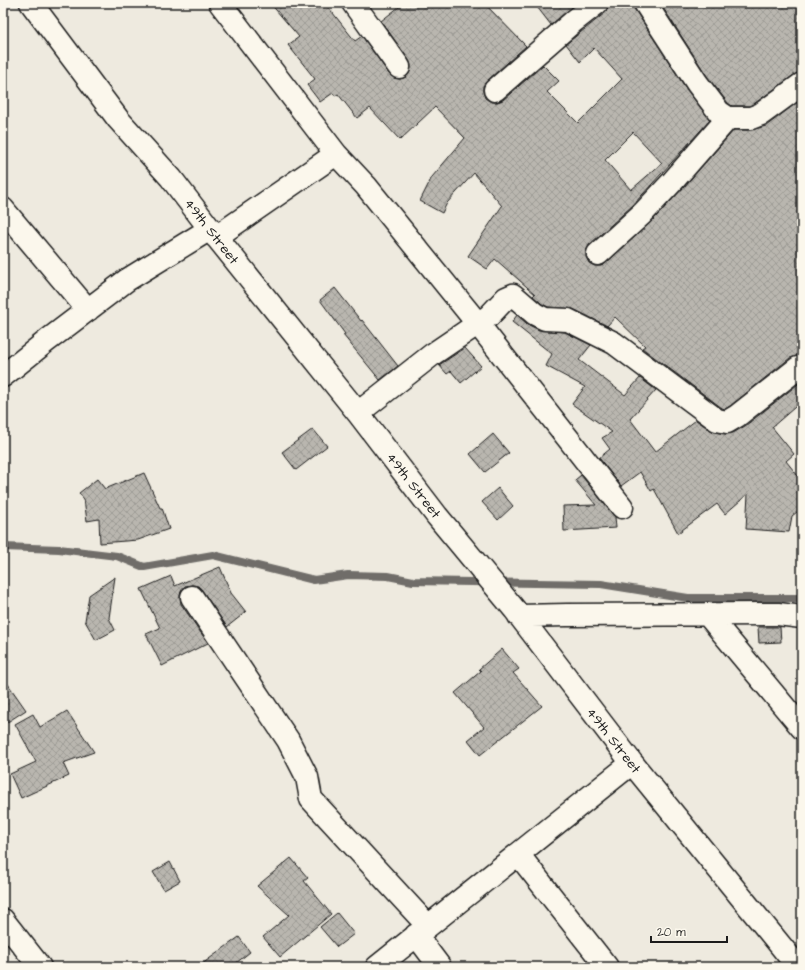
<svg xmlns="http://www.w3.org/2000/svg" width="805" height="970" font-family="'Architects Daughter',sans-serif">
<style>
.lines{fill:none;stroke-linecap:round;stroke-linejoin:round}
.stream{stroke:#6f6d69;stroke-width:8}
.building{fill:url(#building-cross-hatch);stroke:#1c1c1c;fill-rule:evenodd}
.street-casing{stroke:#1c1c1c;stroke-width:25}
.street{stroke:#fbf7ec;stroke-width:22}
.labels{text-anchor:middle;stroke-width:3;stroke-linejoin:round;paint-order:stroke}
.street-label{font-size:14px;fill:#1c1c1c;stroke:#fbf7ec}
</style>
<defs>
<pattern id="building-cross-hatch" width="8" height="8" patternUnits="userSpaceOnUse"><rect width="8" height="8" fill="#b9b6af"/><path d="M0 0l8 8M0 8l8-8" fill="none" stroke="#9e9c96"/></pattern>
</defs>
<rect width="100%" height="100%" fill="#eeeadf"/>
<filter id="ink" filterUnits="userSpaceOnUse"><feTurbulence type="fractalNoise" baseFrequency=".025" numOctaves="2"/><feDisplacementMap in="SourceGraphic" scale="8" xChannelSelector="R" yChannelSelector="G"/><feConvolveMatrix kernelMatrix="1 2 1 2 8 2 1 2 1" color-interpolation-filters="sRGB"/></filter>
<g filter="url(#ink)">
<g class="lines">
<!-- stream -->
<path class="stream" d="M 3,547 L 59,549 L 117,556 L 144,567 L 213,555 L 314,580 L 348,575 L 388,576 L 413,581 L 601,584 L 688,598 L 802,598"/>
</g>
<!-- building -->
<path class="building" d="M 270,3 L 325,3 L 355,41 L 362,36 L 389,74 L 394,78 L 400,79 L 406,77 L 410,72 L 411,65 L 409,60 L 381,21 L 404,3 L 484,3 L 526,46 L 487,81 L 483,86 L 483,92 L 485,98 L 491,102 L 497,102 L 503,100 L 543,65 L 559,81 L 547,92 L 578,123 L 622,79 L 594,48 L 580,62 L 566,44 L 605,13 L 608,8 L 609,3 L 633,3 L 635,10 L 687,90 L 710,120 L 633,205 L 589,245 L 586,251 L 586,257 L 589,263 L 595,266 L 601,266 L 606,263 L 650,223 L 682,189 L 734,130 L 751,130 L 766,126 L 798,102 L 802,107 L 802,355 L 790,358 L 730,406 L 725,409 L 722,408 L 642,348 L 645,346 L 615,317 L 607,326 L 573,309 L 548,307 L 542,304 L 533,296 L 535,294 L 495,259 L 487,269 L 468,256 L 502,206 L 474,173 L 447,203 L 442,213 L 420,201 L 432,177 L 465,138 L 435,107 L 400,140 L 370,108 L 357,118 L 338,94 L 335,96 L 333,93 L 320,102 L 307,85 L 315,79 L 288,45 L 299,37 ZM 633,132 L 662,163 L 631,190 L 605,160 Z
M 534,3 L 577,3 L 551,25 Z
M 660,3 L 802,3 L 802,72 L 795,74 L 755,103 L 749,106 L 732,106 L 728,103 L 707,76 Z
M 335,288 L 361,321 L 362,320 L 398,366 L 380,380 L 343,335 L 345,334 L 320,300 Z
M 517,315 L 527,324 L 539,330 L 565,332 L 591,345 L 579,360 L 625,395 L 640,378 L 656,390 L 630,419 L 655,452 L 696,420 L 714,432 L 725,434 L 733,433 L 745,426 L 802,381 L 802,401 L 772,427 L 794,454 L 786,461 L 802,481 L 802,508 L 792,516 L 789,532 L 746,529 L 748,494 L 725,514 L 717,504 L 678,533 L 654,489 L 651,491 L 640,472 L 621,486 L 599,458 L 610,449 L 602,438 L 612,432 L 572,404 L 585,387 L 546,366 L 552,354 L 512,322 Z
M 465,348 L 481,366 L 461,383 L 451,371 L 447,374 L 439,365 Z
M 313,429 L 327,446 L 296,470 L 282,452 Z
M 493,434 L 509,453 L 485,472 L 470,454 Z
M 144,473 L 160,508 L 162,508 L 169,529 L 138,540 L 100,543 L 99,519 L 87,521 L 84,499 L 79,493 L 97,479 L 105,489 Z
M 581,475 L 615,517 L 616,528 L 564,531 L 563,506 L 596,505 L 575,480 Z
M 498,488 L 513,506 L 498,520 L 482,502 Z
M 220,567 L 231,593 L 246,612 L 227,627 L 202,590 L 198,586 L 192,585 L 185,586 L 181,592 L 180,597 L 181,604 L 208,643 L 162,666 L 146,634 L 160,628 L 141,589 L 171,576 L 175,586 Z
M 115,577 L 109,618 L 115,630 L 96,640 L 85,621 L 89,595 Z
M 758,627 L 780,627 L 781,642 L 759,643 Z
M 502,649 L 519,669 L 513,673 L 542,706 L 480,755 L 468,740 L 484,727 L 455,693 L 481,671 L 479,669 Z
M 3,677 L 26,710 L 3,725 Z
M 67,711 L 94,752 L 63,763 L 69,776 L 21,798 L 10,774 L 36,762 L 15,724 L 33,714 L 40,727 Z
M 291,858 L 308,878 L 304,881 L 331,914 L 280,957 L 263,937 L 289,915 L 257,886 Z
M 170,862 L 180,881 L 164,890 L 153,872 Z
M 337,913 L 354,934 L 337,947 L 320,927 Z
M 239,937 L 250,952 L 231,967 L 198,967 Z"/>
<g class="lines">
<!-- street casing -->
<g class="street-casing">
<path id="street" d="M 31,3 L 118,119 L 171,178 L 210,229 L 358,413 L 437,516 L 515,610 L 632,763 L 798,967
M 220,3 L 336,154 L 366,186 L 478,324 L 622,507
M 353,3 L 399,67
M 645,3 L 697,83 L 719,112 L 728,118 L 751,118 L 761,114 L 802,84
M 495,90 L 574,21 L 597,3
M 3,209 L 88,310
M 216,237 L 336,154
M 598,254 L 642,214 L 673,181 L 728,118
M 3,376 L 48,340 L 127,280 L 210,229
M 358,413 L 433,354 L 489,316 L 506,298 L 513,295 L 535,314 L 545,319 L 568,320 L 614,343 L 717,420 L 727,422 L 737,416 L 798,368 L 802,367
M 192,597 L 288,740 L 307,777 L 311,799 L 428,926
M 707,614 L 802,728
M 519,616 L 567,615 L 778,614 L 802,617
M 518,854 L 607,967
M 3,920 L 40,967
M 416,935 L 440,967
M 377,967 L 632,763"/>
</g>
<!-- street -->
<use href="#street" class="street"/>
</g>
</g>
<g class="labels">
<!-- street labels -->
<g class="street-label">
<text transform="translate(212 231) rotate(52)" y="5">49th Street</text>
<text transform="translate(414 485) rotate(52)" y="5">49th Street</text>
<text transform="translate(614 740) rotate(52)" y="5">49th Street</text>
</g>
</g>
<!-- margin -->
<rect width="805" height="970" fill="none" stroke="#fbf7ec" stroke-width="16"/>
<rect x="8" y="8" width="789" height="954" fill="none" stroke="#1c1c1c" stroke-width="1.5" filter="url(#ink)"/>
<!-- scale -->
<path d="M651 936v6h76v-6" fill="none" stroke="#1c1c1c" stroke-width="2"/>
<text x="657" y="936" font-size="12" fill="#1c1c1c" stroke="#fbf7ec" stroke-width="3" paint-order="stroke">20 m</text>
</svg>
